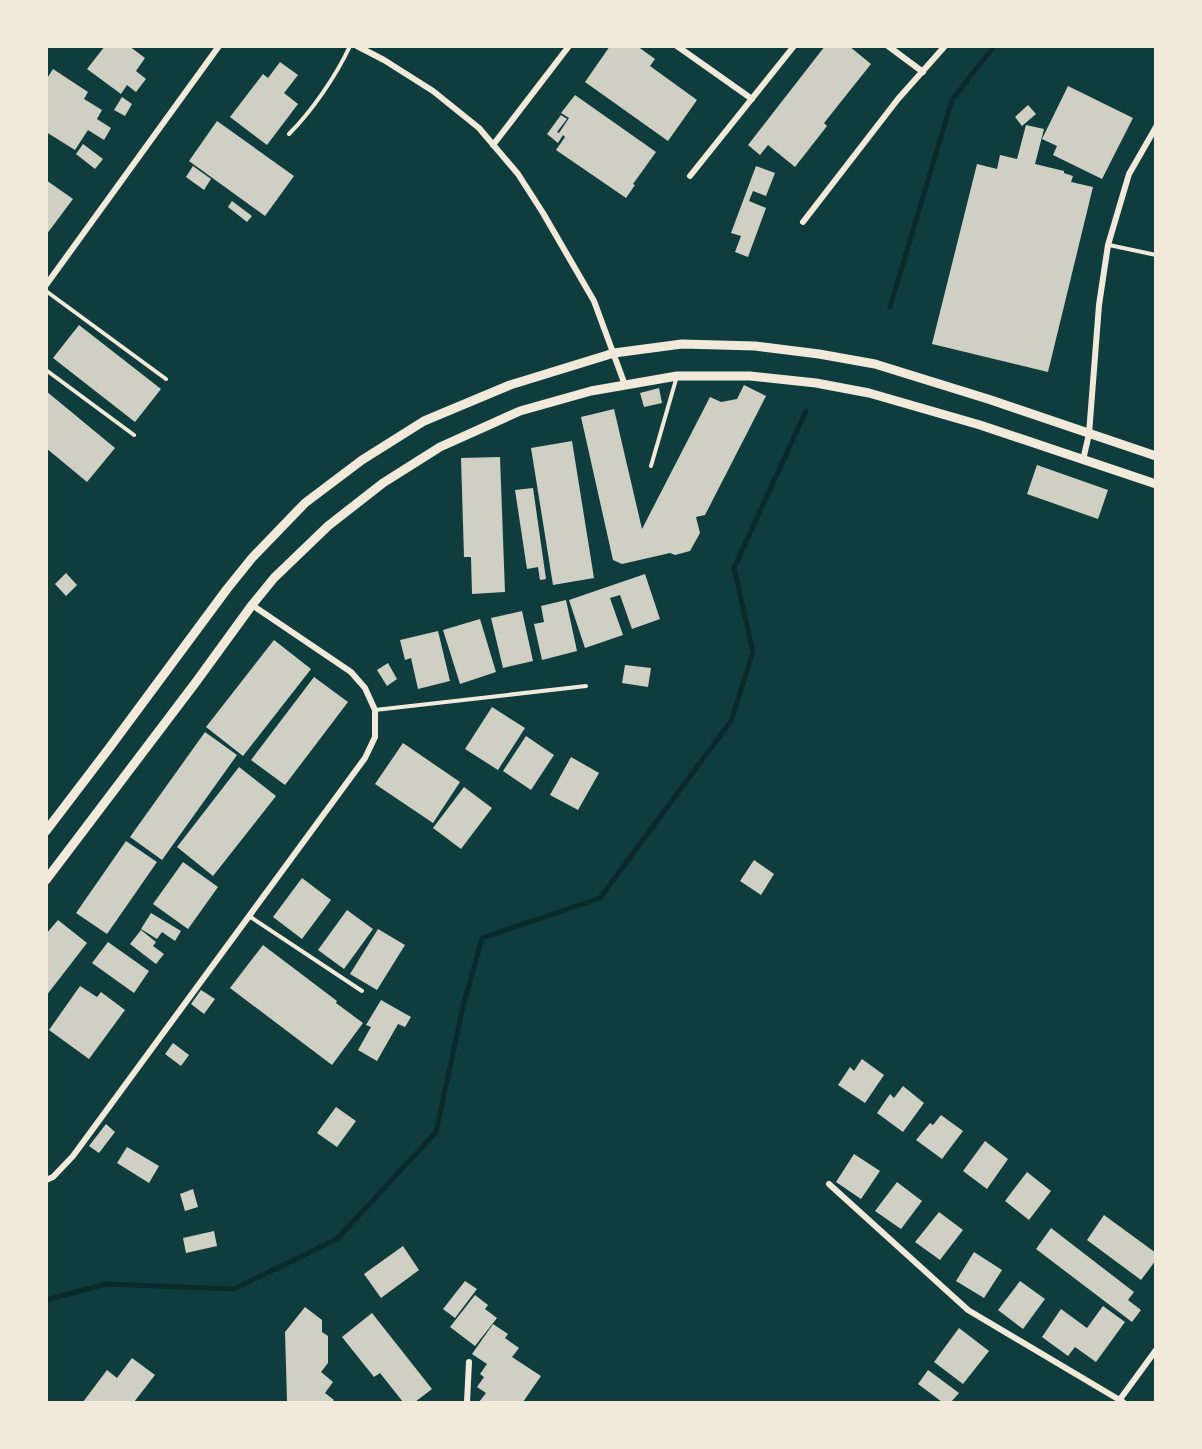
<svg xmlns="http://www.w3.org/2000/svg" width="1202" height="1449" font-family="'Fira Sans',sans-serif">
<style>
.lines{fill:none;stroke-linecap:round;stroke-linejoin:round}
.stream{stroke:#0a2a2b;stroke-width:5}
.building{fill:#cfcfc3}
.service{stroke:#f1e9da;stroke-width:4}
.minor{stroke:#f1e9da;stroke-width:6}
.tertiary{stroke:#f1e9da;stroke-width:9}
</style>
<rect width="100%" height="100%" fill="#0f3d3e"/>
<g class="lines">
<!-- stream -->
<path class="stream" d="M 890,307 L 952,100 L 994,46
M 46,1300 L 106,1284 L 234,1289 L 337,1239 L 436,1132 L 462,1011 L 482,938 L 600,898 L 731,721 L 753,652 L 734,568 L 806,411"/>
</g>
<!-- building -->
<path class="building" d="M 105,46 L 129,46 L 145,58 L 136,71 L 146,79 L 136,92 L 127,85 L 121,94 L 87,69 Z
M 610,46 L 637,46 L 655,59 L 650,66 L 697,100 L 668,141 L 585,82 Z
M 825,46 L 849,46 L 871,64 L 824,123 L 827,126 L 795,167 L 768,145 L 760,155 L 748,145 Z
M 280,62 L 298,75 L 284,93 L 298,104 L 267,145 L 230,117 L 263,74 L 268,78 Z
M 53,69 L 88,92 L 84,99 L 102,110 L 97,119 L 111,128 L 104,140 L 88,130 L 75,150 L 46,132 L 46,80 Z
M 1068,86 L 1133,118 L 1102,179 L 1053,155 L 1057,146 L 1042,139 Z
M 575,95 L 656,152 L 633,184 L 635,185 L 626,198 L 556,150 L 565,137 L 563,135 L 558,143 L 547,134 L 561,115 L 567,119 L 557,132 L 559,133 L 569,118 L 561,113 Z
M 122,97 L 132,104 L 125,116 L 114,110 Z
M 1028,105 L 1036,114 L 1022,126 L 1015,117 Z
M 217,121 L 294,176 L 265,216 L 189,161 Z
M 1026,125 L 1044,129 L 1035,164 L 1064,171 L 1064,173 L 1073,176 L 1071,182 L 1093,187 L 1048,372 L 932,344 L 977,164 L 997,169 L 1000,155 L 1017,159 Z
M 83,144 L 103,159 L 95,169 L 76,154 Z
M 193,166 L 211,179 L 204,190 L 186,177 Z
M 756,166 L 775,173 L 766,196 L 753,191 L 749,201 L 766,208 L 748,257 L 735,252 L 741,236 L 731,233 Z
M 46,180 L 73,199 L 46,235 Z
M 232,201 L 252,216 L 247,222 L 228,207 Z
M 79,325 L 161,389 L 135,422 L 53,358 Z
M 744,385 L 766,396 L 705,515 L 696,517 L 700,533 L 690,551 L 675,555 L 670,553 L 622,564 L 613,560 L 581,417 L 614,409 L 642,529 L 710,397 L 721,402 L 737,399 Z
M 659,388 L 662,403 L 644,407 L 640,393 Z
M 46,391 L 115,448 L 87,482 L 46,448 Z
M 572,441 L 594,578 L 553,585 L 531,448 Z
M 500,457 L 505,592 L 472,594 L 471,557 L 464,557 L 461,458 Z
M 1037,465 L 1108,490 L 1098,519 L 1027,494 Z
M 533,488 L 546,579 L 540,580 L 538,567 L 527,569 L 515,490 Z
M 66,573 L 77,585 L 66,596 L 55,584 Z
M 645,574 L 660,619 L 632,629 L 620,595 L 610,598 L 623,635 L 585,648 L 569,600 Z
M 566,600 L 577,651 L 542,660 L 534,624 L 544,622 L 541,606 Z
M 522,611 L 533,661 L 503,668 L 491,618 Z
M 480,619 L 496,672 L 460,684 L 443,630 Z
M 438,631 L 450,681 L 418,689 L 411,658 L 405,660 L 400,640 Z
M 274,640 L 311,669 L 243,756 L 206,727 Z
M 388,663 L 397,679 L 387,686 L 377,670 Z
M 625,665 L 651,668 L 648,687 L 622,683 Z
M 314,677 L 348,702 L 285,785 L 251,760 Z
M 492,707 L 525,728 L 498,770 L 465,749 Z
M 205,732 L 237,755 L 162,860 L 130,837 Z
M 526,736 L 554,755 L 531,790 L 503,771 Z
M 403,743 L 460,782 L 433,823 L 375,784 Z
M 571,757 L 599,773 L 578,810 L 550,795 Z
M 239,767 L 276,796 L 213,876 L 177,847 Z
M 464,787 L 492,808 L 461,849 L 433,828 Z
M 126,841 L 157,862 L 107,934 L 76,913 Z
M 754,860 L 774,874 L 761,895 L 740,881 Z
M 183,862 L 218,887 L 188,929 L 153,904 Z
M 302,878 L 331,900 L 302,939 L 273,917 Z
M 347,910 L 373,929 L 344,969 L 318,950 Z
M 151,913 L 181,931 L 175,941 L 162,932 L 157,939 L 141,929 Z
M 58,920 L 87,943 L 46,996 L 46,934 Z
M 378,929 L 405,945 L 377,990 L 350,974 Z
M 141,930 L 156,942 L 153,946 L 164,954 L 156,964 L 130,944 Z
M 108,942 L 149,971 L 134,993 L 92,963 Z
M 263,945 L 337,1001 L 336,1003 L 363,1023 L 332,1065 L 230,988 Z
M 80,986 L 97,997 L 101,992 L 125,1010 L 89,1059 L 49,1030 Z
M 201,990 L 215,999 L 204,1014 L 191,1004 Z
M 381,1000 L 411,1017 L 405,1027 L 398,1024 L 377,1061 L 358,1050 L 371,1027 L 366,1025 Z
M 173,1043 L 189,1055 L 181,1066 L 165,1054 Z
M 862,1059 L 884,1075 L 865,1103 L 838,1085 L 850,1067 L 854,1071 Z
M 903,1086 L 924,1103 L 903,1132 L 877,1113 L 890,1094 L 894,1098 Z
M 336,1107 L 356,1121 L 337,1147 L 317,1133 Z
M 941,1115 L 963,1131 L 942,1159 L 916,1140 L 930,1123 L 933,1125 Z
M 106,1124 L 115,1132 L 99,1153 L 89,1146 Z
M 985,1141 L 1008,1159 L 987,1189 L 963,1171 Z
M 127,1147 L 159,1166 L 149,1183 L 117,1163 Z
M 854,1154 L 880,1171 L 861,1199 L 836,1182 Z
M 1027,1172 L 1051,1191 L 1029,1220 L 1005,1201 Z
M 897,1182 L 922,1201 L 901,1229 L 875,1211 Z
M 193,1189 L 198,1207 L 185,1211 L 180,1194 Z
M 939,1212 L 963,1230 L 940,1260 L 915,1242 Z
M 1104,1215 L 1156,1253 L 1156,1260 L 1141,1280 L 1087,1240 Z
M 1051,1228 L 1134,1292 L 1128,1300 L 1141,1310 L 1132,1322 L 1036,1249 Z
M 214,1231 L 217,1246 L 186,1253 L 183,1238 Z
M 403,1246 L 419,1270 L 381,1298 L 364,1274 Z
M 974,1252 L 1002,1270 L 984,1298 L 956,1281 Z
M 465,1281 L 477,1289 L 455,1318 L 443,1309 Z
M 1020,1281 L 1045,1299 L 1023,1329 L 998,1310 Z
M 475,1295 L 488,1305 L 485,1309 L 497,1318 L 475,1346 L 450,1327 Z
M 1103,1306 L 1125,1322 L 1096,1362 L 1075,1347 L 1068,1356 L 1042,1337 L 1061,1309 L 1087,1328 Z
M 305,1307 L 322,1320 L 322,1332 L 328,1336 L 328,1363 L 321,1372 L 333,1382 L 325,1393 L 334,1400 L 332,1402 L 286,1402 L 287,1401 L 285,1332 Z
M 372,1313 L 432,1389 L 415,1402 L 403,1402 L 380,1373 L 374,1377 L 342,1337 Z
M 493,1324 L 508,1334 L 505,1338 L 519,1348 L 512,1357 L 541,1376 L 523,1402 L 479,1402 L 486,1393 L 477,1387 L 484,1377 L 480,1374 L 487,1364 L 472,1354 Z
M 959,1328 L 989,1351 L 963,1384 L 934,1362 Z
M 132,1358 L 155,1375 L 134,1402 L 83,1402 L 107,1370 L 117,1378 Z
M 928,1370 L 959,1393 L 951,1402 L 942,1402 L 918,1384 Z"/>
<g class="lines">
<!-- service -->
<path class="service" d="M 289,134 C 312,111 336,76 350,46
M 1109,245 L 1156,255
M 46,291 L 166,379
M 46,370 L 134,435
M 651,466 L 677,376
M 375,710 L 586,686
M 249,916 L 362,991"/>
<!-- minor -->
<path class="minor" d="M 357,46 L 384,60 L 433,91 L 479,128 L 518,174 L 543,213 L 594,301 L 625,385
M 677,46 L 752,99
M 888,46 L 923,72
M 493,145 L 569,46
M 690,176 L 794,46
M 803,222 L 898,99 L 945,46
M 46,285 L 219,46
M 1083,460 L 1089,434 L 1099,305 L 1108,245 L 1129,174 L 1156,127
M 46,1180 L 53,1177 L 73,1156 L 365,758 L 375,737 L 375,710 L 365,688 L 351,672 L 252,605
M 829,1184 L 968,1310 L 1123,1402
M 467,1402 L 469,1362
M 1118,1402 L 1156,1350"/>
<!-- tertiary -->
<path class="tertiary" d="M 46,831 L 110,747 L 227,589 L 252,558 L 305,503 L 362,460 L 424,421 L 510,385 L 614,353 L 682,344 L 755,346 L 819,354 L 875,364 L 991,400 L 1156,456
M 46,880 L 196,682 L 252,605 L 274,578 L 328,526 L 383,483 L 440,447 L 520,411 L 591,391 L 677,376 L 750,376 L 816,383 L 869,393 L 980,425 L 1156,484"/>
</g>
<!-- border -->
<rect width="1202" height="1449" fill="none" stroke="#f1e9da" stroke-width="96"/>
</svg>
